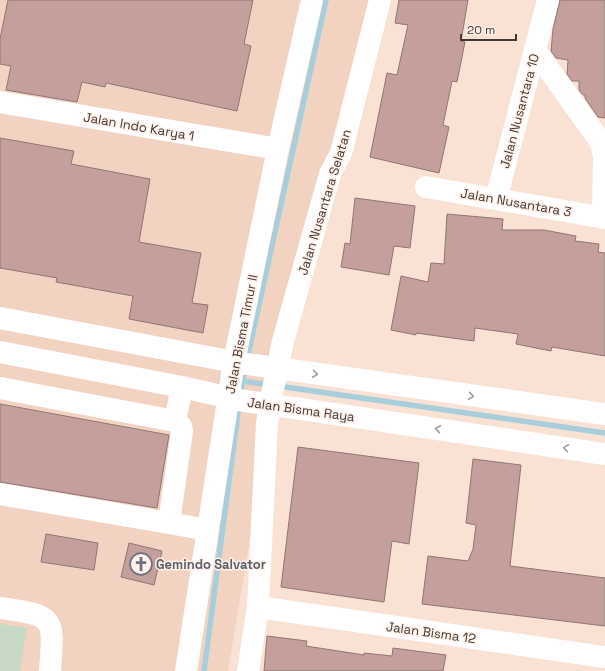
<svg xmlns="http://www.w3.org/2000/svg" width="605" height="671" font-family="'Space Grotesk',sans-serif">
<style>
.built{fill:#f2d3c2}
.green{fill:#c8d9c6}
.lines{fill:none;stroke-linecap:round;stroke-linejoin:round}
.stream{stroke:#a8cedb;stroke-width:5.5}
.building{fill:#c49f9b;stroke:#8f7674}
.minor{stroke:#fff;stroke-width:22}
.oneway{stroke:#a09c9a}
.labels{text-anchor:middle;stroke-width:3;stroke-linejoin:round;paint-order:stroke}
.street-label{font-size:13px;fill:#423934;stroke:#fff1e9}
.worship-label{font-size:13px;font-weight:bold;fill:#5b616d;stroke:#fff1e9;text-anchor:start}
</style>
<rect width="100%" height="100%" fill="#f9e1d4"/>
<!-- built -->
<path class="built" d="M 0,0 L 380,0 L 271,414 L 228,671 L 0,671 Z"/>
<!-- green -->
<path class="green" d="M 0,624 L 27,628 L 20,671 L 0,671 Z"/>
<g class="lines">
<!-- stream -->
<path class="stream" d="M 247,359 L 326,0
M 242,381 L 270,385
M 278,386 L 605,433
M 240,396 L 245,368
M 204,671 L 239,405"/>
</g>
<!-- building -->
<path class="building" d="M 8,0 L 253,0 L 244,44 L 251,46 L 237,111 L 106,83 L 105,87 L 82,82 L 77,102 L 6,90 L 11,66 L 0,64 L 0,39 Z
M 399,0 L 468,0 L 461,41 L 465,42 L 457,82 L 452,81 L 443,125 L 449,127 L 439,173 L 370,157 L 387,73 L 397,75 L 408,25 L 395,23 Z
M 560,0 L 605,0 L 605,118 L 598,117 L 585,98 L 585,95 L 583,95 L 579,90 L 579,81 L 572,81 L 567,74 L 568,60 L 556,58 L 551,51 L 553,29 Z
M 0,138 L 74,151 L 71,164 L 150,179 L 139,242 L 201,253 L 192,303 L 208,305 L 203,333 L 129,319 L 133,296 L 56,282 L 57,278 L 0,268 Z
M 355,198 L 415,206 L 410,248 L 394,246 L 389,275 L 341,267 L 345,243 L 350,244 Z
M 447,214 L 503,219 L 502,230 L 544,230 L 576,236 L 575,241 L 599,244 L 598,252 L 605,253 L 605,356 L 552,347 L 551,351 L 516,344 L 518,334 L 475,328 L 474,341 L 416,333 L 416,335 L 391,330 L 401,276 L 428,282 L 431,263 L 444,264 Z
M 0,404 L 169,435 L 157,508 L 0,482 Z
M 298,447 L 419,463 L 409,544 L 392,541 L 384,602 L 281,587 Z
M 473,459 L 521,465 L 510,566 L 605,578 L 605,626 L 422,604 L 428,556 L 468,561 L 473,549 L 476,525 L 466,523 Z
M 46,534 L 98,543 L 94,570 L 41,562 Z
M 129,543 L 162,551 L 154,585 L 121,577 Z
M 267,636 L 307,641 L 306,646 L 364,655 L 364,653 L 392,656 L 393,648 L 446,655 L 443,671 L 264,671 Z"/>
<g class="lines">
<!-- minor -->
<path class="minor" d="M 535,50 L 600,141 L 604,155 L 603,218
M 0,102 L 278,149
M 426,187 L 605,218
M 496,199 L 548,0
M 0,318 L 240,363 L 605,414
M 0,352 L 182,387 L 239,400 L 605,454
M 0,388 L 175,421 L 181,426 L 182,431 L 169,523 L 0,494
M 175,421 L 182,387
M 169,523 L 208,530
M 258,607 L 605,657
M 0,608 C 56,616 54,616 50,671
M 186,671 L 234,362 L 278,149 L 312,0
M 248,671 L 258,607 L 267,423 L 270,404 L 283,341 L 330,174 L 341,153 L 380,0"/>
</g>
<!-- one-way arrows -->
<defs><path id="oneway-chevron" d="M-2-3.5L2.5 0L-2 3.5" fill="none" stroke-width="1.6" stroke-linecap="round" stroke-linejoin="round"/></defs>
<g class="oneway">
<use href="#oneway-chevron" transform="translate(315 374) rotate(8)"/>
<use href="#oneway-chevron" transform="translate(471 396) rotate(8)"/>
<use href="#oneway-chevron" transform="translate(438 429) rotate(-172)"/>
<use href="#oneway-chevron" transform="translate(566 448) rotate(-172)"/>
</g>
<!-- icons -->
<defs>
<g id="church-ring" transform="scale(1.15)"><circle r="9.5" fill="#fff1e9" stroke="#6b7280" stroke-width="1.5"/><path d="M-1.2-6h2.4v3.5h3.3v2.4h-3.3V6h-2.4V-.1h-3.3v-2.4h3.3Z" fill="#6b7280"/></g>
</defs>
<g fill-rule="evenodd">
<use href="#church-ring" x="141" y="564"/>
</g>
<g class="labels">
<!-- street labels -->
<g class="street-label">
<text transform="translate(519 111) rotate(-75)" y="5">Jalan Nusantara 10</text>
<text transform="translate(139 126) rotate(10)" y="5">Jalan Indo Karya 1</text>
<text transform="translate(324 202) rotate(-73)" y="5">Jalan Nusantara Selatan</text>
<text transform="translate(516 202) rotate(10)" y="5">Jalan Nusantara 3</text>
<text transform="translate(241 334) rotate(-79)" y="5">Jalan Bisma Timur II</text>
<text transform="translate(301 409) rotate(8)" y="5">Jalan Bisma Raya</text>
<text transform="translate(431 632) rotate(8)" y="5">Jalan Bisma 12</text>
</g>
<!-- worship labels -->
<g class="worship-label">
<text x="156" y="569">Gemindo Salvator</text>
</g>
</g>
<!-- scale -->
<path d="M461 34v6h55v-6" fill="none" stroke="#423934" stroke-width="2"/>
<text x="467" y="34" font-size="12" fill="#423934" stroke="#fff1e9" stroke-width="3" paint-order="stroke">20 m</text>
</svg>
